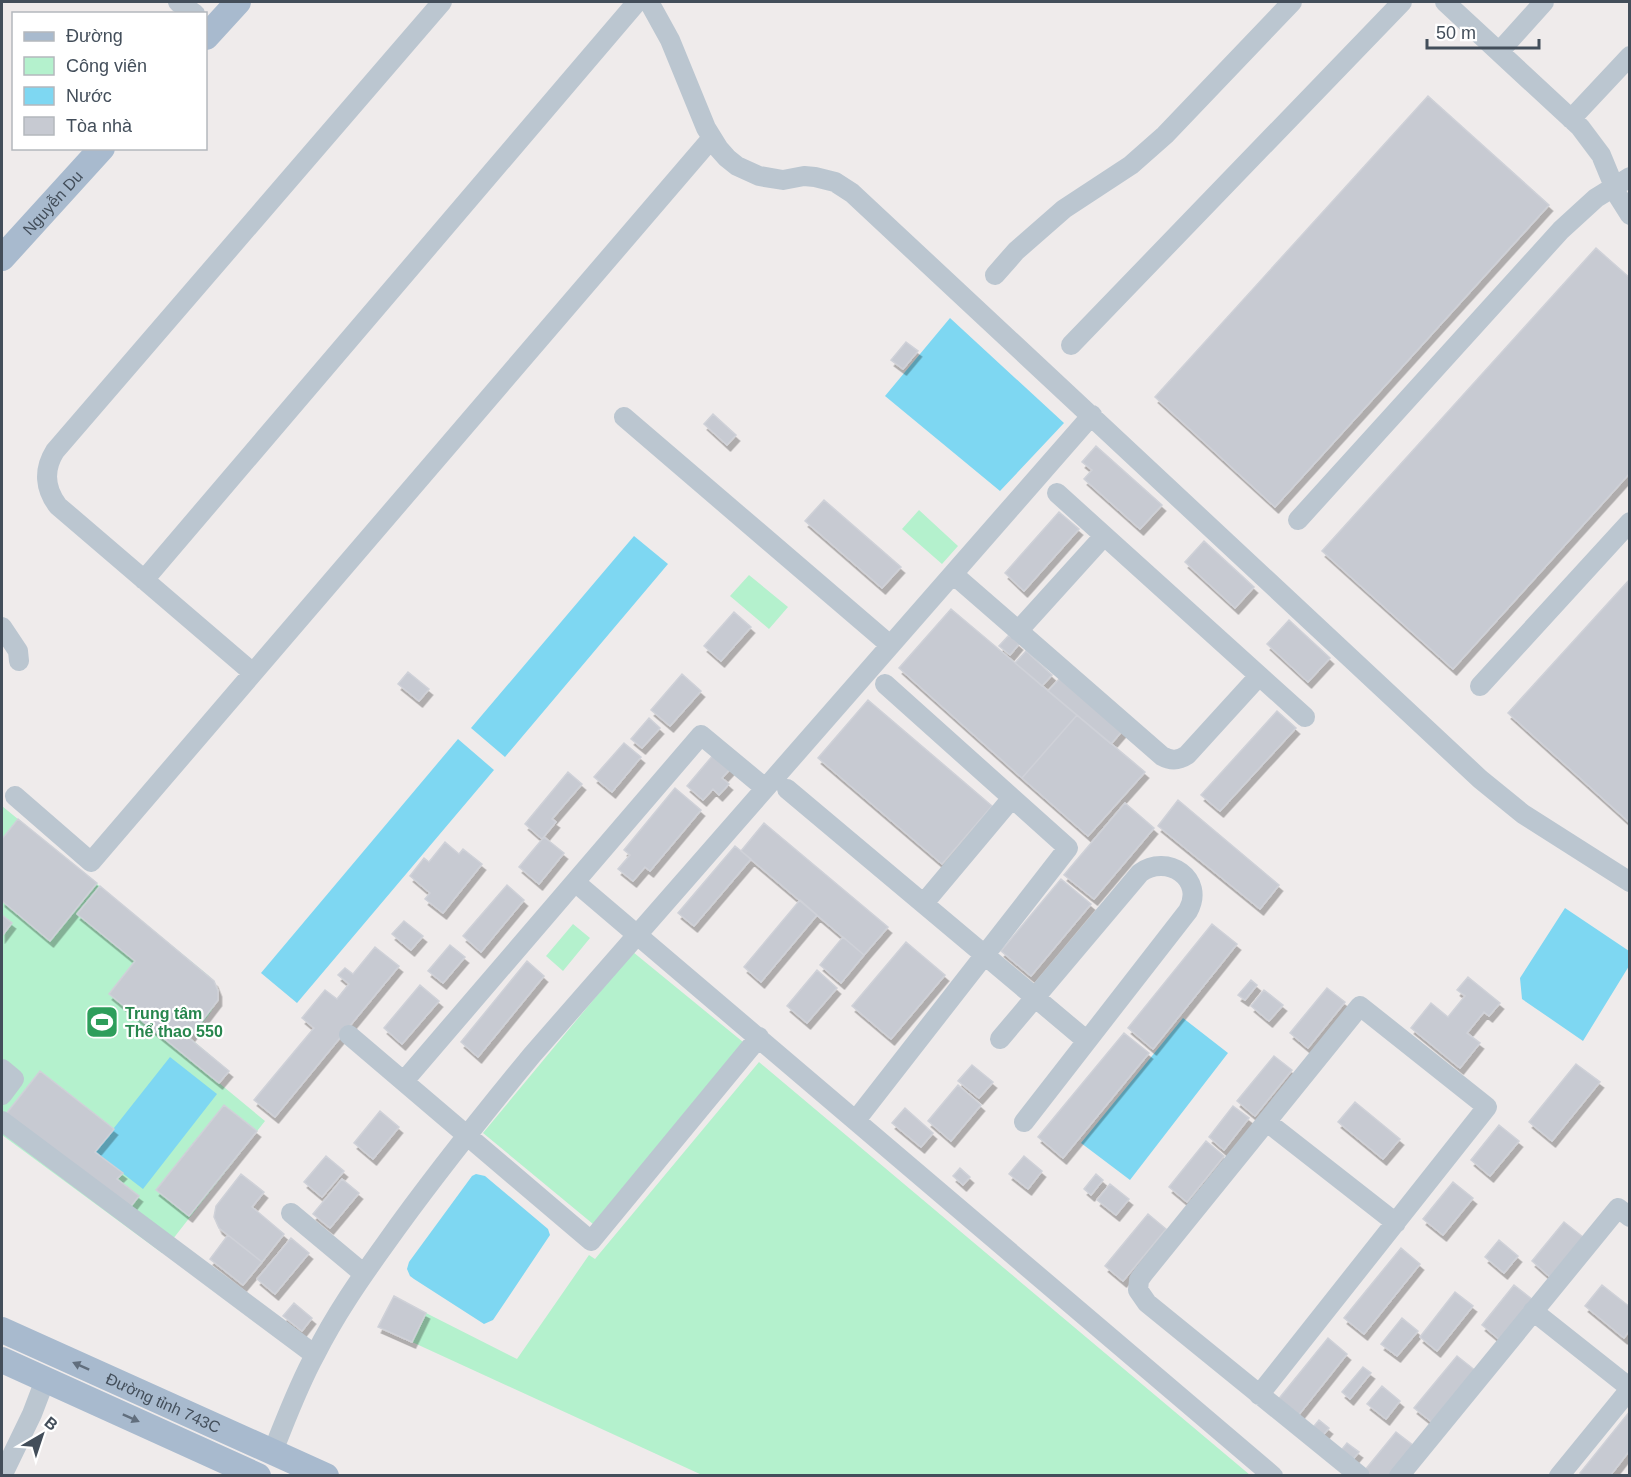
<svg xmlns="http://www.w3.org/2000/svg" width="1631" height="1477" font-family="Arial,sans-serif">
<style>
.green{fill:#b4f1cd}
.water{fill:#7ed7f2}
.building{fill:#c7cad2;stroke:#cfd1d8;stroke-width:1.5;filter:url(#shadow)}
.lines{fill:none;stroke-linecap:round;stroke-linejoin:round}
.minor{stroke:#bbc6d0;stroke-width:20}
.major{stroke:#a8bace;stroke-width:26}
.oneway{fill:#616e7d}
.labels{text-anchor:middle;stroke-width:4.5;stroke-linejoin:round;paint-order:stroke}
.street-label{font-size:16px;fill:#434e5a;stroke:#fff}
.leisure-label{font-size:16px;font-weight:bold;fill:#27864d;stroke:#fff;text-anchor:start}
</style>
<defs>
<filter id="shadow"><feDropShadow dx="3.5" dy="6" stdDeviation="0" flood-color="#0004"/></filter>
</defs>
<rect width="100%" height="100%" fill="#efebeb"/>
<!-- green -->
<path class="green" d="M 919,510 L 958,546 L 942,564 L 902,529 Z
M 749,575 L 788,607 L 769,629 L 730,596 Z
M 2,806 L 209,976 C 230,998 204,1020 190,1038 L 229,1071 L 219,1083 L 265,1121 L 162,1253 L 2,1135 Z
M 573,924 L 590,938 L 563,971 L 546,956 Z
M 633,952 L 743,1042 L 593,1224 L 483,1133 Z
M 759,1062 L 1250,1475 L 702,1475 L 412,1342 L 426,1313 L 517,1359 L 589,1255 L 595,1259 Z"/>
<!-- water -->
<path class="water" d="M 950,318 L 1064,423 L 1000,491 L 885,396 Z
M 634,536 L 668,564 L 505,757 L 471,728 Z
M 458,739 L 494,770 L 297,1003 L 261,973 Z
M 1565,908 L 1629,951 L 1629,966 L 1583,1041 L 1522,999 L 1520,978 Z
M 1183,1018 L 1228,1053 L 1130,1180 L 1081,1143 Z
M 170,1057 L 217,1094 L 143,1189 L 95,1152 Z
M 476,1174 L 485,1176 L 548,1229 L 550,1235 L 493,1320 L 484,1324 L 414,1279 L 410,1276 L 407,1269 L 409,1262 L 472,1176 Z"/>
<!-- building -->
<path class="building" d="M 1428,96 L 1549,205 L 1275,507 L 1155,397 Z
M 1596,248 L 1630,278 L 1630,473 L 1453,669 L 1322,551 Z
M 906,342 L 918,351 L 903,369 L 891,360 Z
M 713,414 L 736,435 L 727,445 L 704,424 Z
M 1096,446 L 1162,505 L 1140,529 L 1084,479 L 1092,470 L 1082,462 Z
M 824,500 L 901,567 L 882,588 L 805,521 Z
M 1059,512 L 1079,529 L 1024,591 L 1005,573 Z
M 1204,541 L 1254,587 L 1235,608 L 1185,562 Z
M 1630,579 L 1630,823 L 1508,713 Z
M 951,609 L 1077,715 L 1022,778 L 899,668 Z
M 734,612 L 751,627 L 721,661 L 704,646 Z
M 1289,620 L 1330,658 L 1308,682 L 1267,644 Z
M 1009,635 L 1019,644 L 1010,655 L 999,646 Z
M 1026,651 L 1052,675 L 1042,686 L 1015,663 Z
M 408,672 L 429,689 L 419,701 L 398,684 Z
M 682,674 L 701,691 L 670,726 L 651,710 Z
M 1062,676 L 1123,730 L 1111,744 L 1048,691 Z
M 868,700 L 992,806 L 942,864 L 818,758 Z
M 1277,711 L 1296,728 L 1220,811 L 1201,795 Z
M 1077,715 L 1145,772 L 1088,836 L 1022,778 Z
M 649,718 L 660,728 L 642,748 L 631,739 Z
M 624,743 L 641,757 L 612,792 L 594,777 Z
M 714,754 L 731,768 L 722,778 L 729,784 L 719,795 L 713,789 L 703,800 L 687,786 Z
M 568,772 L 582,784 L 552,819 L 556,822 L 542,839 L 525,824 Z
M 675,788 L 701,810 L 650,871 L 645,867 L 633,881 L 618,869 L 630,855 L 624,850 Z
M 1178,800 L 1279,885 L 1260,909 L 1158,826 Z
M 1125,803 L 1154,828 L 1094,899 L 1064,875 Z
M 18,819 L 97,883 L 50,941 L 2,901 L 2,839 Z
M 764,823 L 888,927 L 864,955 L 741,851 Z
M 544,837 L 564,853 L 539,884 L 519,867 Z
M 445,842 L 459,854 L 463,849 L 482,864 L 443,913 L 425,899 L 430,893 L 410,876 L 424,858 L 429,862 Z
M 735,846 L 751,859 L 694,926 L 678,913 Z
M 1061,879 L 1091,904 L 1031,976 L 1001,951 Z
M 507,885 L 524,900 L 481,952 L 463,936 Z
M 100,886 L 214,981 L 218,991 L 218,1000 L 189,1038 L 229,1071 L 219,1083 L 109,994 L 135,961 L 77,914 Z
M 800,900 L 817,915 L 761,982 L 744,967 Z
M 2,915 L 12,923 L 2,936 Z
M 404,921 L 423,936 L 411,950 L 392,934 Z
M 1212,924 L 1237,944 L 1153,1049 L 1128,1028 Z
M 843,937 L 864,955 L 841,983 L 820,965 Z
M 906,942 L 945,975 L 891,1039 L 852,1006 Z
M 450,945 L 465,957 L 443,983 L 428,971 Z
M 375,947 L 399,966 L 275,1117 L 254,1100 L 314,1028 L 302,1018 L 325,990 L 337,999 L 349,984 L 338,975 L 345,968 L 353,974 Z
M 527,961 L 544,976 L 478,1057 L 461,1042 Z
M 817,970 L 837,988 L 807,1023 L 787,1006 Z
M 1468,977 L 1500,1003 L 1489,1016 L 1484,1012 L 1467,1033 L 1480,1043 L 1460,1068 L 1411,1028 L 1431,1003 L 1448,1017 L 1465,996 L 1457,990 Z
M 1251,980 L 1257,985 L 1245,1000 L 1238,995 Z
M 420,985 L 439,1001 L 402,1044 L 384,1028 Z
M 1327,988 L 1345,1002 L 1308,1048 L 1290,1033 Z
M 1264,990 L 1283,1005 L 1269,1021 L 1251,1006 Z
M 1124,1033 L 1149,1053 L 1063,1158 L 1038,1137 Z
M 1274,1056 L 1292,1070 L 1255,1116 L 1237,1101 Z
M 1576,1064 L 1600,1082 L 1552,1141 L 1529,1122 Z
M 972,1065 L 993,1082 L 979,1098 L 958,1081 Z
M 40,1071 L 114,1129 L 95,1152 L 123,1173 L 117,1179 L 139,1196 L 128,1210 L 6,1114 Z
M 958,1085 L 981,1105 L 951,1141 L 928,1121 Z
M 1355,1102 L 1400,1139 L 1383,1159 L 1338,1122 Z
M 224,1105 L 257,1131 L 189,1216 L 156,1190 Z
M 1233,1106 L 1249,1118 L 1224,1150 L 1209,1137 Z
M 905,1108 L 933,1133 L 921,1147 L 892,1123 Z
M 380,1111 L 399,1127 L 373,1159 L 354,1143 Z
M 1499,1125 L 1519,1141 L 1490,1176 L 1471,1160 Z
M 1206,1141 L 1224,1156 L 1187,1202 L 1169,1187 Z
M 326,1156 L 344,1171 L 322,1197 L 304,1182 Z
M 1024,1156 L 1042,1171 L 1028,1189 L 1009,1174 Z
M 960,1168 L 970,1177 L 963,1185 L 953,1176 Z
M 241,1174 L 264,1192 L 252,1207 L 284,1234 L 262,1262 L 219,1228 L 214,1217 L 216,1206 Z
M 1096,1174 L 1103,1180 L 1091,1195 L 1084,1189 Z
M 342,1179 L 359,1193 L 330,1228 L 313,1214 Z
M 1453,1182 L 1473,1198 L 1443,1235 L 1423,1219 Z
M 1110,1184 L 1129,1199 L 1116,1215 L 1097,1200 Z
M 1148,1214 L 1166,1229 L 1123,1281 L 1105,1266 Z
M 1564,1222 L 1583,1237 L 1550,1277 L 1532,1261 Z
M 228,1235 L 262,1262 L 243,1285 L 210,1259 Z
M 291,1238 L 309,1253 L 275,1294 L 257,1279 Z
M 1499,1240 L 1518,1256 L 1504,1273 L 1485,1257 Z
M 1401,1248 L 1420,1264 L 1364,1334 L 1344,1318 Z
M 1514,1285 L 1533,1300 L 1500,1340 L 1482,1325 Z
M 1602,1285 L 1630,1307 L 1630,1330 L 1624,1338 L 1585,1306 Z
M 1455,1292 L 1473,1306 L 1437,1351 L 1420,1337 Z
M 394,1296 L 426,1313 L 412,1342 L 378,1327 Z
M 294,1303 L 312,1318 L 302,1331 L 283,1316 Z
M 1402,1318 L 1418,1331 L 1397,1356 L 1381,1344 Z
M 1328,1338 L 1347,1354 L 1297,1417 L 1277,1401 Z
M 1457,1356 L 1476,1371 L 1433,1423 L 1414,1408 Z
M 1363,1367 L 1371,1373 L 1350,1399 L 1342,1392 Z
M 1382,1386 L 1400,1401 L 1386,1419 L 1367,1404 Z
M 1630,1411 L 1630,1450 L 1610,1476 L 1582,1476 L 1580,1473 Z
M 1319,1420 L 1329,1428 L 1320,1439 L 1310,1431 Z
M 1396,1432 L 1414,1446 L 1391,1476 L 1372,1476 L 1365,1470 Z
M 1347,1443 L 1359,1452 L 1350,1463 L 1339,1453 Z"/>
<g class="lines">
<!-- minor -->
<path class="minor" d="M 178,2 L 195,14
M 649,2 L 670,40 L 706,128 L 719,149 L 727,158 L 737,166 L 759,176 L 783,180 L 804,176 L 815,177 L 835,182 L 852,193 L 1480,779 L 1523,814 L 1630,882
M 1445,2 L 1580,127 L 1601,155 L 1618,196 L 1630,215
M 1499,52 L 1544,2
M 1571,119 L 1630,56
M 995,275 L 1016,251 L 1064,209 L 1131,165 L 1165,135 L 1292,2
M 1071,345 L 1402,2
M 624,417 L 890,645
M 1057,493 L 1305,717
M 1298,520 L 1561,230 L 1596,198 L 1630,177
M 953,574 L 1162,756 C 1171,761 1178,761 1187,755 L 1259,676
M 144,580 L 637,2
M 2,627 L 18,651 L 19,661
M 1018,631 L 1104,536
M 253,673 L 58,506 C 45,489 43,470 55,451 L 442,2
M 1480,686 L 1630,522
M 787,789 L 1087,1041
M 15,796 L 91,862 L 711,139
M 575,882 L 1273,1476
M 924,903 L 1012,798
M 349,1035 L 591,1241 L 759,1037
M 1000,1039 L 1140,873 C 1167,853 1206,879 1188,911 L 1024,1122
M 2,1069 L 14,1079 L 2,1095
M 404,1081 L 701,735 L 765,788
M 856,1120 L 1068,848 L 885,684
M 2,1121 L 315,1355
M 1267,1122 L 1396,1223
M 291,1213 L 364,1274
M 1533,1311 L 1630,1388
M 1259,1395 L 1487,1107 L 1360,1006 L 1144,1273 L 1139,1280 L 1138,1290 L 1147,1303 L 1360,1476
M 273,1451 C 286,1419 298,1386 315,1355 C 335,1315 360,1279 386,1243 C 432,1178 481,1117 532,1055 L 1092,415
M 2,1476 L 32,1414 L 45,1380
M 1399,1476 L 1618,1208 L 1630,1217
M 1559,1476 L 1630,1389"/>
<!-- major -->
<g class="major">
<path d="M 206,37 L 238,2"/>
<path id="s1" d="M 2,258 L 102,148"/>
<path id="s2" d="M 2,1330 L 326,1476"/>
<path d="M 2,1360 L 258,1476"/>
</g>
</g>
<!-- one-way arrows -->
<defs><path id="oneway-solid" d="M-6-.8H1V-3.2L6.5 0L1 3.2V.8H-6Z" transform="scale(1.5)"/></defs>
<g class="oneway">
<use href="#oneway-solid" transform="translate(81 1366) rotate(-156)"/>
<use href="#oneway-solid" transform="translate(131 1418) rotate(24)"/>
</g>
<!-- icons -->
<defs>
<g id="stadium-square" transform="scale(1.725)"><rect x="-9" y="-9" width="18" height="18" rx="4" fill="#2e9e5b" stroke="#fff"/><path d="M0-5a6.5 5 0 1 0 0 10a6.5 5 0 1 0 0-10ZM-3.5-1.8h7v3.6h-7Z" fill="#fff"/></g>
</defs>
<g fill-rule="evenodd">
<use href="#stadium-square" x="102" y="1022"/>
</g>
<g class="labels">
<!-- street labels -->
<g class="street-label">
<text dy="6" stroke="none"><textPath href="#s1" startOffset="75">Nguyễn Du</textPath></text>
<text dy="6" stroke="none"><textPath href="#s2" startOffset="177">Đường tỉnh 743C</textPath></text>
</g>
<!-- leisure labels -->
<g class="leisure-label">
<text x="125" y="1019">Trung tâm<tspan x="125" dy="18">Thể thao 550</tspan></text>
</g>
</g>
<!-- border -->
<rect width="1631" height="1477" fill="none" stroke="#434e5a" stroke-width="6"/>
<!-- legend -->
<rect x="12" y="12" width="195" height="138" fill="#ffffff" stroke="#b4b8bd" stroke-width="1.5"/>
<rect x="24" y="32" width="30" height="9" fill="#a8bace" stroke="#b4b8bd" stroke-width="1.5"/>
<text x="66" y="42" font-size="18" fill="#434e5a">Đường</text>
<rect x="24" y="57" width="30" height="18" fill="#b4f1cd" stroke="#b4b8bd" stroke-width="1.5"/>
<text x="66" y="72" font-size="18" fill="#434e5a">Công viên</text>
<rect x="24" y="87" width="30" height="18" fill="#7ed7f2" stroke="#b4b8bd" stroke-width="1.5"/>
<text x="66" y="102" font-size="18" fill="#434e5a">Nước</text>
<rect x="24" y="117" width="30" height="18" fill="#c7cad2" stroke="#b4b8bd" stroke-width="1.5"/>
<text x="66" y="132" font-size="18" fill="#434e5a">Tòa nhà</text>
<!-- north arrow -->
<g transform="translate(42 1435) rotate(39)" stroke="#ffffff" stroke-width="4.5" paint-order="stroke">
<path d="M0-4.5L10 22L0 15L-10 22Z" fill="#434e5a"/>
<text y="-9" font-size="16" font-weight="bold" text-anchor="middle" fill="#434e5a">B</text>
</g>
<!-- scale -->
<path d="M1427 39v9h112v-9" fill="none" stroke="#434e5a" stroke-width="3"/>
<text x="1436" y="39" font-size="18" fill="#434e5a" stroke="#ffffff" stroke-width="4.5" paint-order="stroke">50 m</text>
</svg>
